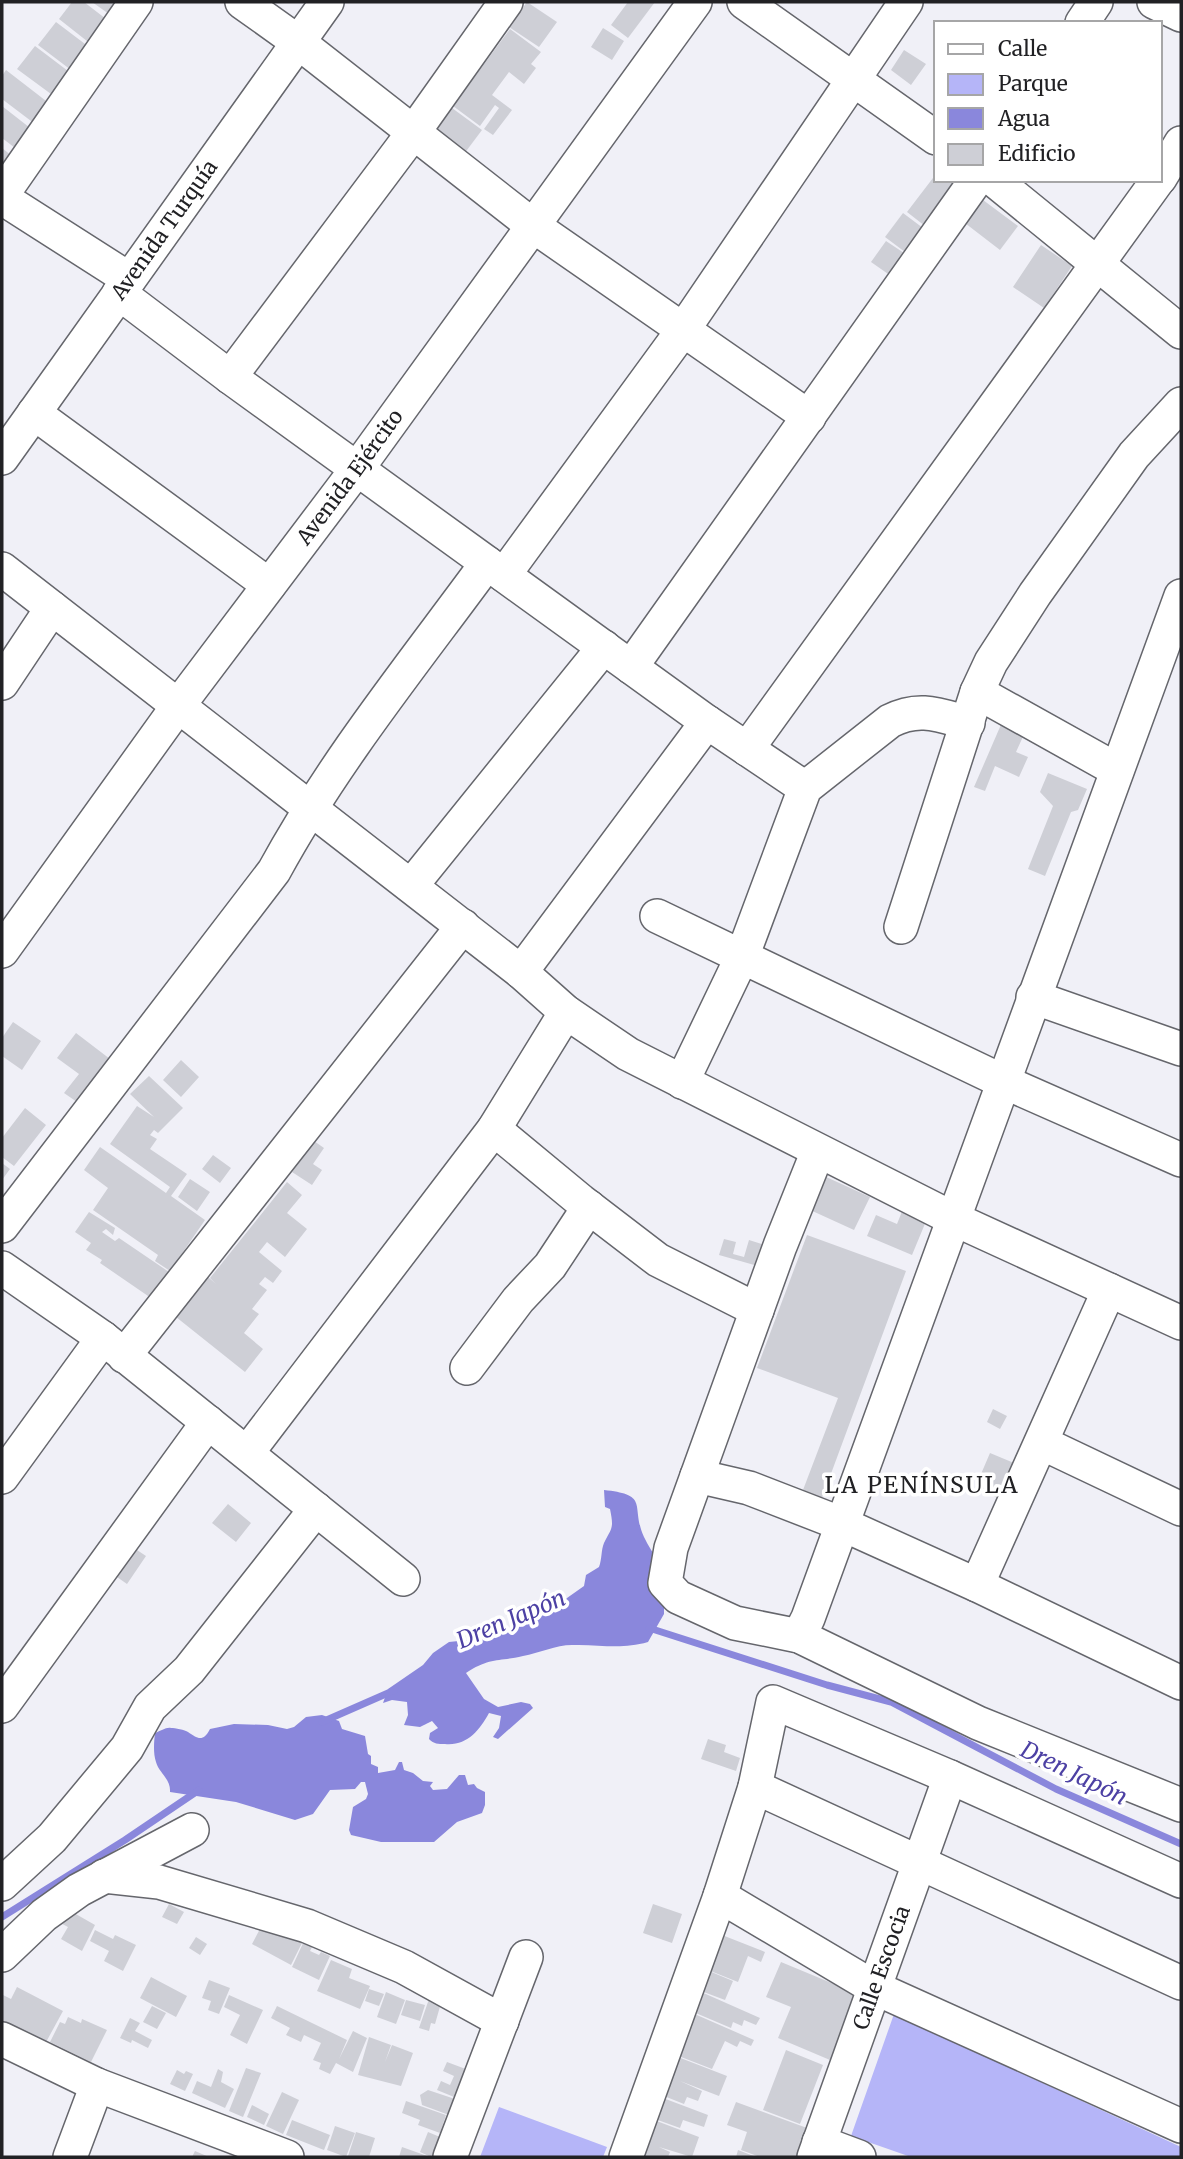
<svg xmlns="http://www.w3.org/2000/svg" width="1183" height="2159" font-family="Merriweather,serif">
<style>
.green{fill:#b5b5f8}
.water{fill:#8a87dc}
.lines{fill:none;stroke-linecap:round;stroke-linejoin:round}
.stream{stroke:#8a87dc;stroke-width:7}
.building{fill:#cecfd6}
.minor-casing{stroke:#65666c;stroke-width:36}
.minor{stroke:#fff;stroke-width:33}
.labels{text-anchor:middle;stroke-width:7;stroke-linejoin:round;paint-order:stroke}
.street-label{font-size:21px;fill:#212124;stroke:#fff}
.neighbourhood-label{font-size:23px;letter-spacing:2px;fill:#212124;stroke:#fff}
.water-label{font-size:23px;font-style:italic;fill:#4d41a4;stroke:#fff}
</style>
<rect width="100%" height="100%" fill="#f0f0f7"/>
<!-- green -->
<path class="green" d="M 894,2014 L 1181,2147 L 1181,2157 L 911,2157 L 851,2136 Z
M 499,2107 L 607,2147 L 603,2157 L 480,2157 Z"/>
<!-- water -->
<path class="water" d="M 604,1490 C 651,1495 630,1506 644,1537 C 648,1546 654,1554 659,1562 L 651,1592 L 664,1606 L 664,1614 L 648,1642 C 620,1650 600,1644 572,1645 C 556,1645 539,1653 523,1656 C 498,1662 490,1657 466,1673 L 484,1699 L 498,1707 L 521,1702 L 530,1704 L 533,1708 L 498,1739 L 493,1737 L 499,1728 L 501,1716 L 489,1713 C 479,1731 467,1746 445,1744 C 438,1744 434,1744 429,1739 L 430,1733 L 438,1728 L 432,1721 L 420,1727 L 404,1725 L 408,1715 L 407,1702 L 392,1700 L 383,1703 L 388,1689 L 423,1665 L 433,1653 L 449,1642 L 487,1638 L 533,1622 L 584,1586 L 586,1575 L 599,1567 C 602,1559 601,1550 604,1543 C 612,1527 614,1529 610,1509 L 605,1507 Z
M 322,1715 L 339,1721 L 342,1729 L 365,1736 L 368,1754 L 371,1756 L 371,1764 L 378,1767 L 378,1773 L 395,1770 L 399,1762 L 402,1762 L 404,1770 L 413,1773 L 423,1781 L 433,1782 L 430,1786 L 433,1790 L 447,1789 L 459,1775 L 465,1775 L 468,1785 L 474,1784 L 477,1788 L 485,1792 L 485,1805 L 482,1813 L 457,1822 L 434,1842 L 381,1842 L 351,1835 L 349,1830 L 353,1807 L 366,1799 L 368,1794 L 365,1782 L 361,1782 L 355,1789 L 330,1790 L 313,1814 L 295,1820 L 236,1802 L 170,1792 C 171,1779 159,1773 156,1762 C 153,1753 154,1742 155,1733 C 161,1731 166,1727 171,1728 C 175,1728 185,1730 188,1732 C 197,1738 203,1743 210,1729 L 234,1724 L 268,1725 L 287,1729 L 294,1727 L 306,1717 Z"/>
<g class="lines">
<!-- stream -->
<path class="stream" d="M 649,1628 L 827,1685 L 891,1702 L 1056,1789 L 1181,1844
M 322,1722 L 395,1690
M 2,1917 L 125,1840 L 199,1790"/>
</g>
<!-- building -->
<path class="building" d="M 72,2 L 84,2 L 110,22 L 92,45 L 59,19 Z
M 92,2 L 118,2 L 109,14 Z
M 527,2 L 557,22 L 539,47 L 509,27 Z
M 628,2 L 655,2 L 628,38 L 611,25 Z
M 56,22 L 89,47 L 71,70 L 38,45 Z
M 603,28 L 624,41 L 612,60 L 591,47 Z
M 510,29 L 541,52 L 531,64 L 536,68 L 524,84 L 509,72 L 492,95 L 512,110 L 493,135 L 484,129 L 499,108 L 495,105 L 480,126 L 453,106 Z
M 35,46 L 68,71 L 51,94 L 17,69 Z
M 904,50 L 926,64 L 911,85 L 891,70 Z
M 6,70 L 50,104 L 35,124 L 2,99 L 2,76 Z
M 2,106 L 34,131 L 19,151 L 2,138 Z
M 452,108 L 482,130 L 464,154 L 434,132 Z
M 2,148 L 12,156 L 2,169 Z
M 936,174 L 936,180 L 952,180 L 958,185 L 925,226 L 907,212 Z
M 979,197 L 1018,226 L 1000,250 L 961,220 Z
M 903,213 L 923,228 L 909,255 L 885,237 Z
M 886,241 L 907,255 L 891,276 L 871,262 Z
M 1041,245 L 1072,266 L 1044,308 L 1013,287 Z
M 1003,720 L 1026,730 L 1016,752 L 1028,757 L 1019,777 L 995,766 L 985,791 L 974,787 Z
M 1048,773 L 1087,789 L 1078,810 L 1071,812 L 1045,876 L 1028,869 L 1053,806 L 1040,792 Z
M 13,1022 L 41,1041 L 22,1070 L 2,1056 L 2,1038 Z
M 76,1033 L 110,1059 L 77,1102 L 64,1093 L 79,1074 L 57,1058 Z
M 181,1060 L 199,1077 L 181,1097 L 163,1080 Z
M 149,1076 L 183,1108 L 158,1133 L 154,1130 L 150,1135 L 157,1139 L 150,1149 L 187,1174 L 171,1196 L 205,1220 L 170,1271 L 155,1261 L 158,1255 L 93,1210 L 108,1188 L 84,1170 L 100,1147 L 166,1193 L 170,1187 L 110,1144 L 137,1106 L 154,1117 L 130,1094 Z
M 25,1108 L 46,1125 L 14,1166 L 2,1157 L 2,1138 Z
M 314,1141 L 324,1148 L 313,1164 L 322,1170 L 312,1185 L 292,1172 Z
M 213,1155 L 231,1168 L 220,1183 L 202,1169 Z
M 2,1163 L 10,1169 L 2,1180 Z
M 824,1176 L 870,1197 L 854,1230 L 808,1209 Z
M 190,1179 L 210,1192 L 197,1211 L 178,1197 Z
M 287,1182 L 302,1195 L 287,1213 L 307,1229 L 285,1257 L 267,1242 L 259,1252 L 282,1271 L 273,1283 L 265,1277 L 259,1284 L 267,1290 L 252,1309 L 259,1314 L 244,1333 L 263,1349 L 245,1372 L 176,1317 L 208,1277 L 216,1284 L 210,1278 Z
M 905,1204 L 929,1214 L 912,1255 L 867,1236 L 876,1215 L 897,1224 Z
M 89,1212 L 115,1228 L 113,1235 L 106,1229 L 102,1232 L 115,1241 L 119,1238 L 169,1272 L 151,1298 L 100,1263 L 102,1260 L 86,1250 L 91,1243 L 75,1232 Z
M 807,1235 L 906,1271 L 822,1498 L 803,1490 L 838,1398 L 757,1368 Z
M 724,1239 L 736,1242 L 733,1254 L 744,1257 L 749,1240 L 771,1247 L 765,1268 L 719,1255 Z
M 993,1409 L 1007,1416 L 1000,1429 L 987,1422 Z
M 990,1453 L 1014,1463 L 1000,1499 L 975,1488 Z
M 228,1504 L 251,1523 L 236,1542 L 212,1523 Z
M 125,1542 L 146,1556 L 127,1584 L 107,1570 Z
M 708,1739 L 726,1745 L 724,1752 L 740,1758 L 736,1771 L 701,1759 Z
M 169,1904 L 184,1912 L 177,1924 L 162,1917 Z
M 653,1904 L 682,1914 L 672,1943 L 643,1933 Z
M 60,1905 L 95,1925 L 82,1951 L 61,1939 L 68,1927 L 49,1917 Z
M 261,1927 L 275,1934 L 279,1928 L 303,1941 L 291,1965 L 252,1944 Z
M 95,1930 L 113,1939 L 115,1935 L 136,1945 L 123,1971 L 104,1961 L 109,1951 L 90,1941 Z
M 722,1935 L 765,1952 L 761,1962 L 748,1956 L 738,1982 L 708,1970 Z
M 196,1937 L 207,1944 L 200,1955 L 189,1948 Z
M 305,1939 L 314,1943 L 310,1951 L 319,1955 L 321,1952 L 330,1956 L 319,1980 L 292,1967 Z
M 331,1960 L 352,1969 L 349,1978 L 370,1986 L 360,2009 L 317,1991 Z
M 781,1962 L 858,1994 L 830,2060 L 778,2038 L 791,2007 L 766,1997 Z
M 709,1971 L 733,1981 L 725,2000 L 701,1991 Z
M 151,1977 L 187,1996 L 176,2017 L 140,1998 Z
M 209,1980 L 230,1988 L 219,2014 L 208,2010 L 211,2001 L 202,1998 Z
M 17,1987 L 63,2011 L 45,2044 L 2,2021 L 2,1996 L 3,1995 L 11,1999 Z
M 369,1989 L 384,1994 L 379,2006 L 365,2001 Z
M 699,1991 L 760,2018 L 756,2025 L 744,2020 L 742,2026 L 733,2022 L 731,2028 L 691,2011 Z
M 386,1992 L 405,2000 L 396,2024 L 377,2017 Z
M 229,1995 L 263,2010 L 247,2044 L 230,2035 L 240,2015 L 224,2007 Z
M 429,1999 L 441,2003 L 435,2024 L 431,2023 L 429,2031 L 419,2028 Z
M 406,2000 L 425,2005 L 420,2021 L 401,2015 Z
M 152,2006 L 166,2013 L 157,2029 L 143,2022 Z
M 277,2006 L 347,2040 L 339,2059 L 353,2031 L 367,2038 L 353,2072 L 336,2063 L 330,2074 L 319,2069 L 321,2063 L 313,2060 L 321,2043 L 304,2035 L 301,2042 L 286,2035 L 290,2028 L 271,2018 Z
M 690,2012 L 754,2040 L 751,2046 L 740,2041 L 737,2047 L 725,2041 L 712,2069 L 676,2055 Z
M 68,2017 L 81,2023 L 82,2019 L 107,2030 L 91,2062 L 50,2042 L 60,2022 L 65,2024 Z
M 130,2018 L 140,2023 L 135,2031 L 152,2040 L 148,2048 L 132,2040 L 131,2043 L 120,2038 Z
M 369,2037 L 391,2045 L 385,2062 L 392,2045 L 413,2053 L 401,2086 L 358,2075 Z
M 786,2050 L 823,2065 L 800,2124 L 763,2110 Z
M 678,2057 L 727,2076 L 719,2096 L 680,2081 L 702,2091 L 698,2101 L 687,2097 L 684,2104 L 664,2096 Z
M 447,2062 L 471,2071 L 459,2099 L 437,2090 L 441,2081 L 450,2085 L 454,2076 L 443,2071 Z
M 246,2068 L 261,2073 L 243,2117 L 229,2111 Z
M 218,2069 L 223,2072 L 221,2082 L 234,2089 L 225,2108 L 192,2093 L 197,2081 L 211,2087 Z
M 177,2070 L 184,2074 L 186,2071 L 193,2074 L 185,2091 L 170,2084 Z
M 428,2090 L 455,2099 L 449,2115 L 422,2105 L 420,2095 Z
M 282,2092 L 299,2100 L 283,2134 L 266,2126 Z
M 663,2098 L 708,2115 L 704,2127 L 683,2120 L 680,2128 L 655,2119 Z
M 406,2101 L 446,2115 L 440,2133 L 418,2125 L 420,2120 L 402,2113 Z
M 736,2102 L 807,2128 L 796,2157 L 760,2157 L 741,2150 L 747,2132 L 727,2125 Z
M 252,2105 L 269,2114 L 264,2125 L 247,2117 Z
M 292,2120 L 330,2135 L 324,2150 L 286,2135 Z
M 654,2120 L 699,2137 L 692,2157 L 659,2147 L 670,2152 L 668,2157 L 641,2157 Z
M 335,2126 L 355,2133 L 346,2157 L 327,2150 Z
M 356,2132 L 375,2138 L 369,2157 L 348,2156 Z
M 428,2132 L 440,2137 L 431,2157 L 420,2152 Z
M 402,2147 L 430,2157 L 399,2157 Z
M 738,2150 L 756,2157 L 736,2157 Z
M 195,2151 L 209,2157 L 192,2157 Z"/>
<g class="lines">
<!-- minor casing -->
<g class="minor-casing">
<g id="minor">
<path d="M 242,2 L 298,42 L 532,225 L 809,417"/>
<path d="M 744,2 L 936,138"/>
<path d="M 1154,2 L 1181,15"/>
<path d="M 1082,23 L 1096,2"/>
<path d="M 1160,178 L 1181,143"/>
<path d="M 994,180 L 1181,332"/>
<path d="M 2,195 L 136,2"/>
<path d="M 2,198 L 129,279"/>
<path d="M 119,293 L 230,377 L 707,722 L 805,788"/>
<path d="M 230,377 L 413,133 L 506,2"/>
<path d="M 34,413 L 269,585"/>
<path id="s1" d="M 2,458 L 327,2"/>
<path d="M 2,569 L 521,972 L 566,1012 L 628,1054 L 954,1219 L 1181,1323"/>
<path d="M 504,575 L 683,330 L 906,2"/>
<path d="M 631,667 L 976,180"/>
<path d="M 2,683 L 52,608"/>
<path d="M 977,692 L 1117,770"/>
<path d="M 747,749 L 1158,180"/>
<path d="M 411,886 L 604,647"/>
<path d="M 657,916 L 1002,1081 L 1181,1160"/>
<path d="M 901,927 L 977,692 L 991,662 L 1035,594 L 1134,455 L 1181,404"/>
<path id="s2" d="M 2,951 L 178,706 L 357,469 L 695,2"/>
<path d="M 521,972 L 707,722"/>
<path d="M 1033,997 L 1181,1049"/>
<path d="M 682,1082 L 742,957 L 805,788 L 890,721 C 919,706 939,715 968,723"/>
<path d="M 494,1129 L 581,1201 L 658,1260 L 757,1310"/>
<path d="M 818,1151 L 780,1246 L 671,1548 L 665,1583 L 678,1597 L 735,1623 L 799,1636 L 978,1723 L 1181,1805"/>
<path d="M 2,1226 L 274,871 C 334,761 413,664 487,563"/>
<path d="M 2,1268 L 103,1338 L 403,1579"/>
<path d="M 124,1356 L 463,926"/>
<path d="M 467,1368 L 518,1300 L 550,1266 L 589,1207"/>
<path d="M 1042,1443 L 1181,1509"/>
<path d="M 247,1453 L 494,1129 L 566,1012"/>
<path d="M 697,1476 L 749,1488 L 842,1524 L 977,1585 L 1181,1683"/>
<path d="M 2,1477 L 103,1338"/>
<path d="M 977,1585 L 1109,1290"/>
<path d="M 799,1636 L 808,1618 L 1181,596"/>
<path d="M 2,1706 L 208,1422"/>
<path d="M 755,1787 L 1181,1983"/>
<path d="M 104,1876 L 159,1882 L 307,1926 L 404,1967 L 502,2021"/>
<path d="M 2,1884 L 52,1838 L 127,1748 L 150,1707 L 189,1670 L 316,1509"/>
<path d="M 720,1896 L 875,1988 L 1181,2126"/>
<path d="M 2,1955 L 44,1915 L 79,1890 L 192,1830"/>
<path d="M 2,2039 L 97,2085 L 287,2157"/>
<path d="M 819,2142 L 859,2157"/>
<path d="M 70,2157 L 97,2085"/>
<path d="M 450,2157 L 526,1957"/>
<path d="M 626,2157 L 720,1896 L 755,1787 L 773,1702 L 950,1777 L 1181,1881"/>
<path id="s3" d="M 814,2157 L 950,1777"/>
</g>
</g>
<!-- minor -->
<use href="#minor" class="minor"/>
</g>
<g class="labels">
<!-- street labels -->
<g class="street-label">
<text dy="7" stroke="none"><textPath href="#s1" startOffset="280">Avenida Turquía</textPath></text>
<text dy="7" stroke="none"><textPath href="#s2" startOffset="588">Avenida Ejército</textPath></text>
<text dy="7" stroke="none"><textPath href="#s3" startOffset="201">Calle Escocia</textPath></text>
</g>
<!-- neighbourhood labels -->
<g class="neighbourhood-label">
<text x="922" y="1493">LA PENÍNSULA</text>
</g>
<!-- water labels -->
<g class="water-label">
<text transform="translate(511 1619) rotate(-23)" y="8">Dren Japón</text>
<text transform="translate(1074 1773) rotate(26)" y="8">Dren Japón</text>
</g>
</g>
<!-- border -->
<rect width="1183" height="2159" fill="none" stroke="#212124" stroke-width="7"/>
<!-- legend -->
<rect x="934" y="21" width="228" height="161" fill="#ffffff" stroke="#a6a6a7" stroke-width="2"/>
<rect x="948" y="44" width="35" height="10" fill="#ffffff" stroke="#a6a6a7" stroke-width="2"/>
<text x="998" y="56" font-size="21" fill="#212124">Calle</text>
<rect x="948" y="74" width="35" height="21" fill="#b5b5f8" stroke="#a6a6a7" stroke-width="2"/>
<text x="998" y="91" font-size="21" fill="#212124">Parque</text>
<rect x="948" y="108" width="35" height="21" fill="#8a87dc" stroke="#a6a6a7" stroke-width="2"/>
<text x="998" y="126" font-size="21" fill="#212124">Agua</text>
<rect x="948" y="144" width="35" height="21" fill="#cecfd6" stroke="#a6a6a7" stroke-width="2"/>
<text x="998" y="161" font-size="21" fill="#212124">Edificio</text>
</svg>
